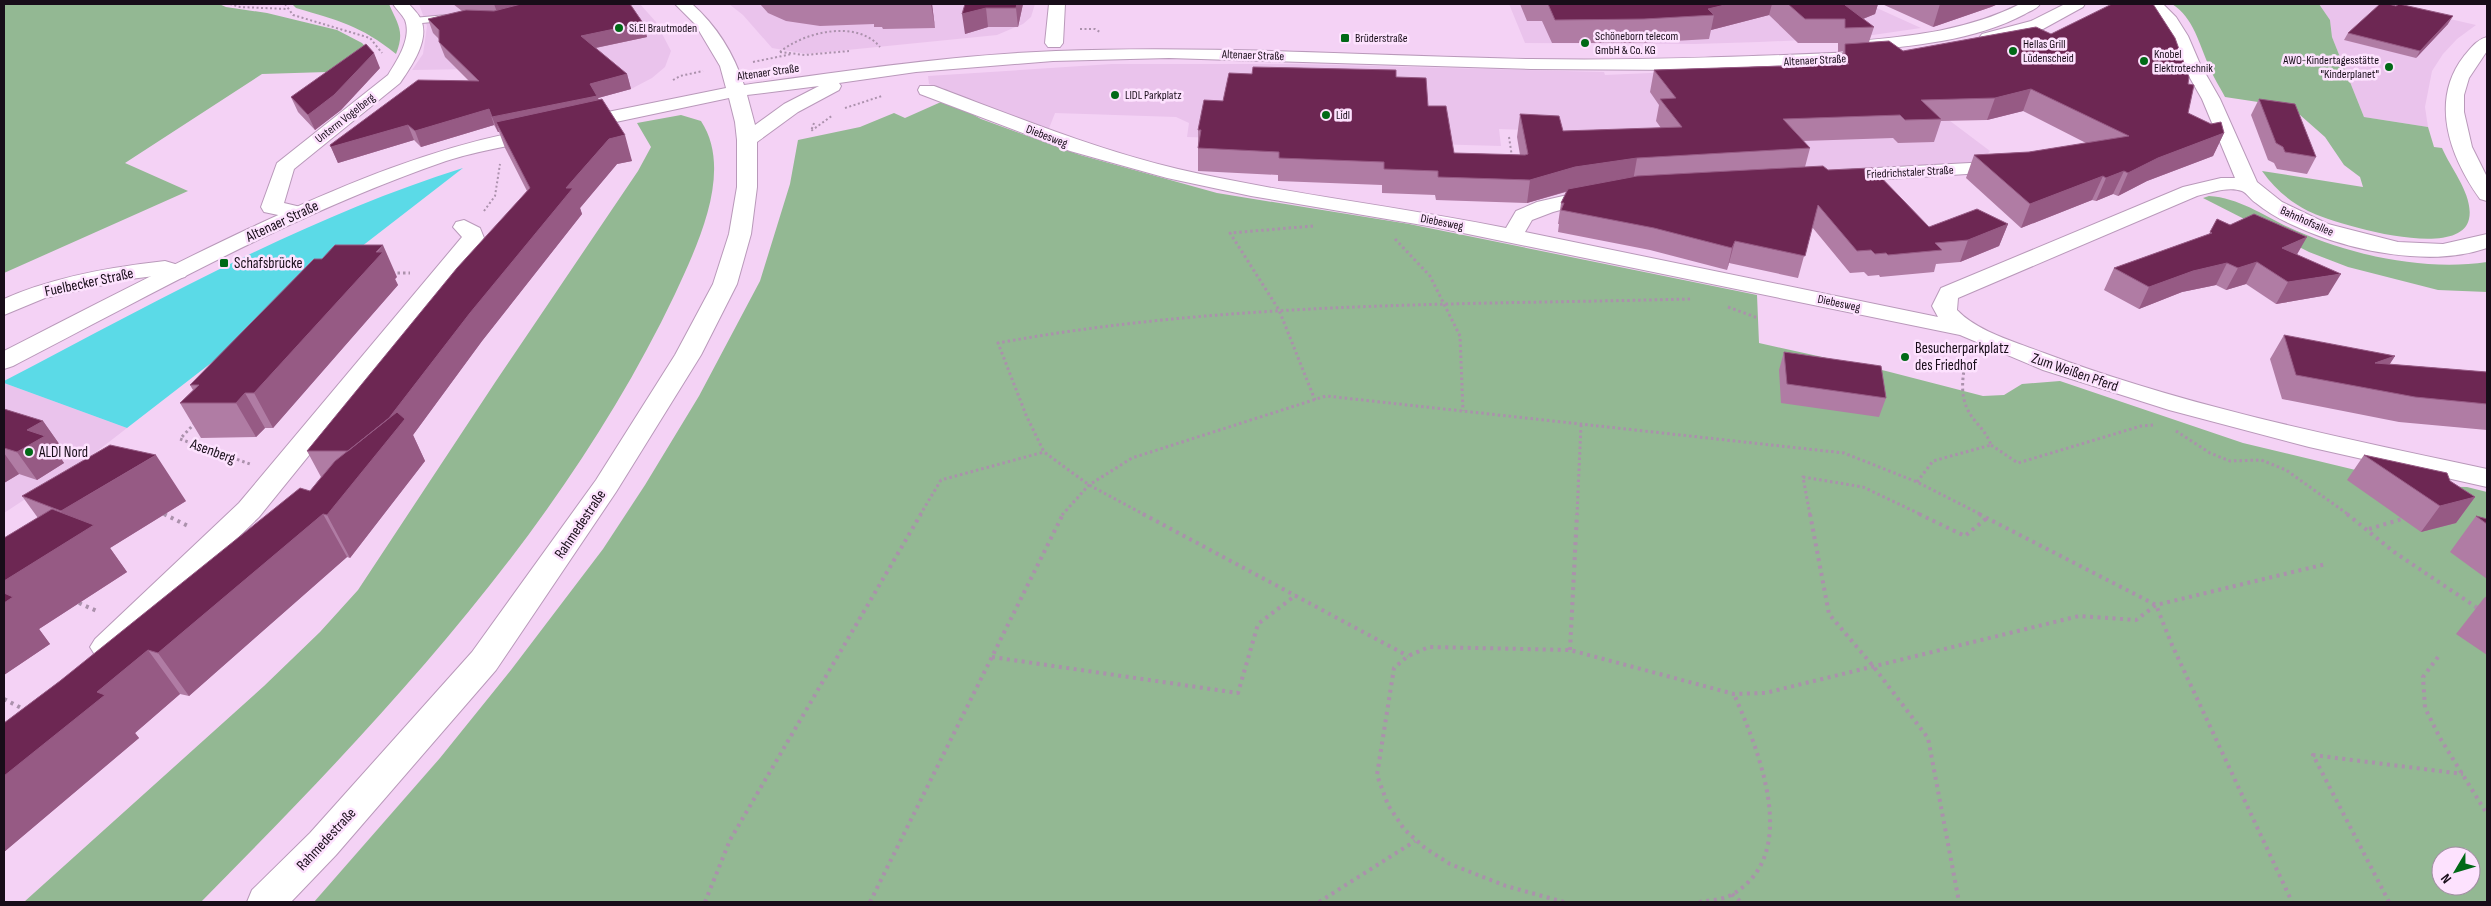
<svg xmlns="http://www.w3.org/2000/svg" width="2491" height="906" font-family="'Sofia Sans Condensed',sans-serif">
<style>
.built{fill:#eac3ec}
.green{fill:#93b893;fill-rule:evenodd}
.water{fill:#5bdae7}
.lines{fill:none;stroke-linecap:round;stroke-linejoin:round}
.service-casing{stroke:#b999ba;stroke-width:2}
.minor-casing{stroke:#b999ba;stroke-width:2}
.secondary-casing{stroke:#b999ba;stroke-width:2}
.path-far2{stroke:#ab91ac;stroke-width:2;stroke-dasharray:2 2.5;stroke-linecap:butt}
.path-far1{stroke:#ab91ac;stroke-width:3;stroke-dasharray:2.5 3;stroke-linecap:butt}
.path{stroke:#ab91ac;stroke-width:4;stroke-dasharray:3 4.5;stroke-linecap:butt}
.service{fill:#fff;fill-rule:evenodd}
.minor{fill:#fff;fill-rule:evenodd}
.secondary{fill:#fff;fill-rule:evenodd}
.wall{fill:#b07ca4}
.shaded-wall{fill:#965a84}
.building{fill:#6d2753;stroke:#965a84}
.poi-dot{fill:#006916;stroke:#fde2fe;stroke-width:2}
.labels{text-anchor:middle;stroke-width:5;stroke-linejoin:round;paint-order:stroke}
.far-poi-label{font-size:12px;fill:#180d19;stroke:#fde2fe;text-anchor:start}
.far-street-label{font-size:12px;fill:#180d19;stroke:#fde2fe}
.street-label{font-size:15px;fill:#180d19;stroke:#fde2fe}
.poi-label{font-size:15px;fill:#180d19;stroke:#fde2fe;text-anchor:start}
</style>
<rect width="100%" height="100%" fill="#f4d2f5"/>
<!-- built -->
<path class="built" d="M 419,4 L 640,4 L 656,22 L 671,51 L 665,67 L 652,78 L 631,89 L 598,98 L 472,69 L 412,70 L 423,54 L 427,26 Z
M 729,4 L 1035,4 L 1031,17 L 1023,24 L 997,35 L 807,54 L 772,48 L 743,15 Z
M 1509,4 L 1868,4 L 1921,28 L 1852,38 L 1759,42 L 1695,44 L 1525,43 Z
M 2319,4 L 2385,4 L 2476,25 L 2457,39 L 2443,54 L 2432,71 L 2425,107 L 2428,127 L 2364,117 L 2332,37 L 2330,20 Z
M 1873,63 L 1990,151 L 1979,163 L 1697,179 L 1666,135 L 1499,129 L 1501,146 L 1187,137 L 1189,123 L 1176,117 L 1055,113 L 1048,131 L 929,84 L 928,76 L 1112,64 L 1297,64 L 1604,72 L 1605,75 Z
M 4,383 L 127,428 L 91,456 L 4,513 Z"/>
<!-- green -->
<path class="green" d="M 4,4 L 219,4 L 226,7 L 267,13 L 337,30 L 362,43 L 376,58 L 327,72 L 262,74 L 125,163 L 188,191 L 4,273 Z
M 292,4 L 389,4 C 398,25 405,31 396,54 C 360,25 339,21 296,8 Z
M 2172,4 L 2319,4 L 2330,20 L 2332,37 L 2364,117 L 2428,127 L 2434,147 L 2442,148 C 2451,169 2474,196 2469,219 C 2460,262 2332,223 2308,211 C 2289,201 2275,189 2262,171 L 2363,187 L 2360,177 L 2344,165 L 2325,137 L 2291,107 L 2225,97 C 2220,87 2213,77 2209,66 C 2199,44 2194,18 2172,4 Z
M 941,102 L 961,108 L 981,119 L 1080,155 L 1217,193 L 1409,224 L 1757,295 L 1759,343 L 1886,371 L 1983,396 L 2004,395 L 2022,384 L 2060,381 L 2243,443 L 2422,486 L 2467,487 L 2487,492 L 2487,902 L 314,902 L 440,758 L 511,670 L 603,549 L 645,485 L 699,396 L 760,281 L 790,184 L 798,140 L 860,127 L 894,113 L 905,118 ZM 2441,856 L 2471,856 L 2471,886 L 2441,886 Z
M 681,115 L 701,121 C 734,171 697,246 675,294 C 563,529 382,719 201,902 L 24,902 L 264,686 L 320,632 L 358,590 L 496,381 L 638,171 L 651,147 L 637,123 Z
M 2209,196 C 2242,198 2268,219 2297,231 C 2354,256 2425,271 2487,262 L 2487,292 L 2438,290 L 2348,267 L 2309,252 L 2203,198 Z"/>
<!-- water -->
<path class="water" d="M 463,168 L 127,428 L 4,383 L 4,381 C 154,303 301,219 463,168 Z"/>
<g class="lines">
<!-- service casing -->
<g class="service-casing">
<path id="service" d="M 447,15 L 451,18 L 450,20 L 413,24 L 409,21 L 413,18 Z"/>
</g>
<!-- minor casing -->
<g class="minor-casing">
<path id="minor" d="M 393,4 L 409,4 C 413,9 419,14 421,20 C 430,40 411,67 400,83 L 294,169 L 284,203 L 305,208 L 308,213 L 305,218 L 297,219 L 264,212 L 261,207 L 277,163 L 388,75 C 397,61 412,38 405,20 C 402,14 396,9 393,4 Z
M 1049,4 L 1065,4 L 1063,43 L 1060,47 L 1048,47 L 1045,43 Z
M 2144,4 L 2163,4 L 2176,17 L 2188,36 L 2200,64 L 2220,99 L 2257,182 L 2282,202 L 2328,224 L 2398,242 L 2443,244 L 2487,234 L 2487,248 C 2430,268 2349,251 2295,226 C 2281,220 2268,213 2256,203 C 2251,200 2247,193 2242,191 C 2228,186 2210,193 2197,196 L 1958,298 L 1957,310 C 1978,332 2016,342 2044,353 C 2187,407 2338,437 2487,469 L 2487,487 L 2309,447 L 2169,410 L 2043,370 L 1960,335 L 1434,227 L 1251,196 L 1167,178 L 1070,151 L 920,94 L 918,90 L 920,86 L 934,86 C 1014,116 1094,149 1178,169 C 1286,194 1397,206 1506,228 L 1516,211 L 1537,202 L 1598,188 L 1605,190 L 1609,194 L 1605,198 L 1553,212 L 1532,220 L 1525,232 L 1938,317 L 1932,306 L 1941,288 L 2183,187 L 2221,178 L 2235,178 L 2202,99 L 2182,64 L 2166,28 L 2159,17 Z
M 2487,37 L 2487,51 L 2469,78 L 2464,95 L 2464,112 L 2472,147 L 2487,177 L 2487,201 L 2480,199 C 2450,157 2429,101 2464,56 C 2471,48 2476,40 2487,37 Z
M 2007,161 L 2014,163 L 2017,167 L 2014,171 L 1840,182 L 1833,180 L 1830,176 L 1833,172 L 1840,170 Z
M 464,220 L 480,228 L 484,238 L 481,243 L 259,517 L 117,655 L 106,659 L 95,655 L 90,647 L 95,639 L 239,503 L 462,237 L 453,227 L 456,222 Z
M 165,261 L 185,267 L 189,272 L 185,277 L 177,279 L 163,275 L 130,279 L 45,298 L 4,315 L 4,299 C 53,277 111,267 165,261 Z"/>
</g>
<!-- secondary casing -->
<g class="secondary-casing">
<path id="secondary" d="M 675,4 L 692,4 C 716,25 734,54 744,85 C 847,71 951,55 1056,51 C 1214,45 1372,56 1530,59 C 1647,61 1763,56 1879,51 L 1885,52 L 1888,56 L 1885,60 L 1879,61 L 1686,70 L 1531,69 L 1169,58 L 1053,61 L 916,72 L 839,83 L 841,86 L 839,90 L 798,112 L 757,142 L 757,187 L 751,234 L 737,284 L 701,355 L 616,492 L 496,670 L 336,855 L 291,902 L 247,902 L 252,890 L 310,833 L 472,652 L 596,480 L 675,355 L 713,284 L 729,234 L 737,187 L 737,140 L 735,122 L 729,98 L 578,130 L 571,128 L 568,124 L 571,120 L 578,118 L 726,88 L 720,66 L 695,24 ZM 819,86 L 784,104 L 755,125 L 747,95 Z
M 2020,4 L 2040,4 C 2037,9 2030,11 2025,14 C 1974,41 1913,46 1857,51 L 1851,50 L 1848,46 L 1851,42 L 1857,41 C 1913,36 1969,30 2020,4 Z
M 2065,4 L 2085,4 L 2083,7 L 2043,29 L 1988,43 L 1982,42 L 1979,38 L 1982,34 L 2031,21 Z
M 538,128 L 545,130 L 548,134 L 545,138 C 512,146 479,150 446,161 C 295,213 154,293 13,366 L 4,369 L 4,351 C 86,309 167,267 250,228 C 343,185 436,145 538,128 Z"/>
</g>
<!-- path-far2 -->
<path class="path-far2" d="M 230,4 L 240,7 L 287,9
M 285,4 L 293,15 L 370,38 L 382,53
M 1080,29 L 1095,29 L 1100,32
M 780,52 L 805,55 L 849,51
M 780,52 C 804,32 857,19 880,47
M 753,62 L 792,54
M 673,80 L 680,76 L 703,71
M 845,108 L 882,96
M 814,123 L 811,131 L 833,115
M 1509,137 L 1512,157
M 484,211 L 495,196 L 500,164"/>
<!-- path-far1 -->
<path class="path-far1" d="M 1313,226 L 1230,233 L 1279,310 L 1315,400
M 1395,239 L 1430,276 L 1460,336 L 1463,411
M 392,273 L 410,273
M 1728,307 L 1758,318
M 195,423 L 180,439 L 250,464
M 2176,431 L 2210,453 L 2230,461 L 2261,460 L 2286,470 L 2349,515
M 1991,445 L 2018,463 L 2141,426 L 2154,425
M 1917,482 L 1933,461 L 1991,445 C 1988,436 1982,429 1976,422 C 1962,406 1961,390 1964,370
M 164,514 L 166,515
M 920,515 L 941,480 L 1044,452
M 1062,515 L 1089,485 L 1132,458 L 1326,396 L 1844,453 L 1917,482 L 1982,515
M 1145,515 L 1089,485 L 1044,452 L 1026,415 L 998,343 C 1226,301 1460,305 1691,299
M 1577,515 L 1581,425
M 1810,515 L 1803,477 L 1863,487 L 1922,515"/>
<!-- path -->
<path class="path" d="M 164,514 L 190,527
M 1143,514 L 1408,656
M 1810,514 L 1829,614 L 1873,666 L 1928,738 L 1959,902
M 1919,514 L 1965,536 L 1987,518
M 1979,514 L 2156,605 L 2172,645 L 2292,902
M 2347,514 L 2394,552 L 2479,609
M 2369,529 L 2402,519
M 79,603 L 99,612
M 1570,650 L 1577,514
M 992,657 L 1238,693 L 1258,624 L 1296,595
M 2438,657 L 2423,677 L 2425,708 L 2440,738 L 2487,814
M 4,699 L 25,710
M 1732,894 L 1741,902
M 705,902 L 730,840 L 921,514
M 870,902 L 1063,514
M 1319,902 L 1415,841
M 1564,902 L 1506,886 L 1450,864 L 1425,848 L 1404,829 L 1388,805 L 1377,775 L 1394,668 L 1408,656 L 1429,647 L 1570,650 L 1734,694 L 1765,693 L 2079,616 L 2136,620 L 2156,605 L 2326,564
M 1699,902 C 1710,900 1723,900 1733,894 C 1802,853 1758,750 1734,694
M 2389,902 L 2313,755 L 2463,774"/>
<!-- service -->
<use href="#service" class="service"/>
<!-- minor -->
<use href="#minor" class="minor"/>
<!-- secondary -->
<use href="#secondary" class="secondary"/>
</g>
<!-- wall -->
<path class="wall" d="M 453,4 L 630,4 L 643,23 L 647,37 L 596,48 L 627,74 L 631,89 L 598,98 L 632,161 L 617,164 L 580,208 L 582,214 L 482,341 L 413,435 L 425,461 L 350,558 L 347,557 L 189,696 L 180,694 L 135,733 L 139,738 L 4,852 L 4,723 L 60,681 L 310,491 L 321,477 L 307,451 L 527,191 L 505,148 L 499,132 L 498,132 L 494,125 L 421,147 L 414,140 L 338,163 L 330,145 L 469,81 L 445,57 L 439,42 L 439,39 L 433,33 L 428,19 L 462,11 Z
M 760,4 L 932,4 L 935,28 L 883,29 L 882,27 L 874,27 L 874,24 L 820,26 L 786,21 L 768,13 Z
M 965,4 L 1023,4 L 1018,27 L 988,27 L 965,34 Z
M 1520,4 L 1878,4 L 1875,14 L 1863,19 L 1874,27 L 1869,42 L 1903,51 L 2051,34 L 2188,84 L 2188,113 L 2224,133 L 2213,156 L 2147,181 L 2118,196 L 2113,194 L 2096,201 L 2092,200 L 2021,228 L 1966,178 L 1974,155 L 2029,152 L 2086,143 L 2023,111 L 1987,120 L 1941,121 L 1934,142 L 1898,143 L 1893,138 L 1803,141 L 1810,148 L 1805,167 L 1828,170 L 1929,227 L 2008,224 L 1999,246 L 1960,262 L 1936,264 L 1934,272 L 1880,277 L 1879,275 L 1868,276 L 1864,272 L 1850,273 L 1812,227 L 1798,278 L 1729,263 L 1727,270 L 1650,250 L 1558,232 L 1559,224 L 1558,224 L 1561,203 L 1566,192 L 1527,203 L 1436,200 L 1435,195 L 1382,193 L 1382,185 L 1278,181 L 1278,175 L 1198,171 L 1198,130 L 1223,101 L 1396,77 L 1428,106 L 1454,153 L 1520,155 L 1517,137 L 1520,114 L 1563,131 L 1661,128 L 1656,121 L 1659,105 L 1650,92 L 1654,70 L 1839,64 L 1843,51 L 1838,52 L 1838,43 L 1798,43 L 1769,15 L 1711,30 L 1709,39 L 1640,43 L 1552,43 L 1542,21 L 1527,21 Z
M 1882,4 L 1998,4 L 1991,7 L 1933,27 Z
M 2396,6 L 2448,24 L 2416,58 L 2344,40 L 2348,33 Z
M 380,68 L 341,110 L 315,130 L 298,112 L 291,97 Z
M 2259,99 L 2316,157 L 2307,174 L 2277,169 L 2274,163 L 2268,160 L 2251,115 Z
M 2217,219 L 2297,254 L 2328,295 L 2276,304 L 2246,284 L 2226,290 L 2216,285 L 2182,292 L 2139,309 L 2104,290 L 2114,268 L 2209,234 Z
M 397,277 L 395,279 L 398,285 L 273,428 L 265,428 L 256,437 L 201,438 L 180,403 L 193,390 L 190,385 Z
M 2284,335 L 2395,356 L 2389,364 L 2487,372 L 2487,430 L 2399,422 L 2282,399 L 2270,359 Z
M 1784,352 L 1886,398 L 1879,417 L 1781,403 L 1779,370 Z
M 4,409 L 43,421 L 62,448 L 56,451 L 64,463 L 37,480 L 19,474 L 4,483 Z
M 2364,455 L 2450,481 L 2475,497 L 2456,523 L 2421,532 L 2347,480 Z
M 22,496 L 186,501 L 110,548 L 127,572 L 39,629 L 50,644 L 4,675 L 4,538 L 38,518 Z
M 2476,516 L 2487,519 L 2487,579 L 2450,552 Z
M 2487,596 L 2487,655 L 2456,634 L 2484,598 Z"/>
<!-- shaded-wall -->
<path class="shaded-wall" d="M 494,4 L 550,4 L 498,15 Z
M 931,4 L 932,4 L 935,28 Z
M 1017,4 L 1023,4 L 1018,27 L 1016,8 Z
M 1729,4 L 1772,4 L 1769,15 L 1711,30 L 1714,15 L 1708,9 Z
M 1848,4 L 1878,4 L 1875,14 L 1845,26 L 1845,5 Z
M 1940,4 L 1998,4 L 1991,7 L 1933,27 Z
M 986,8 L 988,27 L 965,34 L 962,14 Z
M 2453,16 L 2448,24 L 2416,58 L 2420,51 Z
M 643,23 L 647,37 L 585,50 L 581,36 Z
M 374,53 L 380,68 L 341,110 L 315,130 L 308,115 Z
M 627,74 L 631,89 L 598,98 L 602,111 L 496,122 L 499,132 L 498,132 L 492,117 L 590,84 Z
M 2031,89 L 2023,111 L 1987,120 L 1995,98 Z
M 489,109 L 494,125 L 421,147 L 415,131 Z
M 408,125 L 414,140 L 338,163 L 331,147 Z
M 2224,133 L 2213,156 L 2147,181 L 2118,196 L 2128,173 L 2158,158 Z
M 625,135 L 632,161 L 617,164 L 580,208 L 582,214 L 482,341 L 413,435 L 425,461 L 350,558 L 327,515 L 364,450 L 566,188 L 609,139 Z
M 1637,158 L 1633,181 L 1571,190 L 1527,203 L 1530,180 L 1575,167 Z
M 2124,171 L 2113,194 L 2096,201 L 2106,178 Z
M 2103,176 L 2092,200 L 2021,228 L 2030,204 Z
M 2008,224 L 1999,246 L 1960,262 L 1968,240 Z
M 2307,237 L 2295,258 L 2282,248 Z
M 1735,241 L 1729,263 L 1727,270 L 1732,248 Z
M 383,245 L 397,277 L 395,279 L 398,285 L 273,428 L 254,393 Z
M 2257,262 L 2246,284 L 2226,290 L 2238,268 Z
M 2227,263 L 2216,285 L 2182,292 L 2139,309 L 2149,287 L 2193,271 Z
M 2341,274 L 2328,295 L 2276,304 L 2288,282 Z
M 2395,356 L 2379,381 L 2375,363 Z
M 245,393 L 265,428 L 256,437 L 236,403 Z
M 43,421 L 62,448 L 56,451 L 64,463 L 37,480 L 17,452 L 27,430 Z
M 4,453 L 19,474 L 4,483 Z
M 156,455 L 186,501 L 110,548 L 127,572 L 39,629 L 50,644 L 4,675 L 4,581 L 78,535 L 61,511 Z
M 2475,497 L 2456,523 L 2421,532 L 2440,506 Z
M 323,514 L 347,557 L 189,696 L 158,653 Z
M 148,650 L 180,694 L 135,733 L 139,738 L 4,852 L 4,776 L 97,692 Z"/>
<!-- building -->
<path class="building" d="M 521,4 L 630,4 L 643,23 L 581,36 L 627,74 L 590,84 L 597,96 L 492,117 L 489,109 L 415,131 L 408,125 L 331,147 L 330,145 L 418,80 L 479,81 L 439,42 L 439,30 L 428,19 L 466,10 L 494,11 Z
M 965,4 L 1017,4 L 1016,8 L 986,8 L 962,14 Z
M 1548,4 L 1729,4 L 1708,9 L 1714,15 L 1644,19 L 1555,20 Z
M 1788,4 L 1848,4 L 1845,5 L 1874,27 L 1845,28 L 1845,19 L 1805,19 Z
M 2112,4 L 2153,4 L 2175,38 L 2189,77 L 2188,84 L 2194,85 L 2188,113 L 2211,124 L 2221,122 L 2224,133 L 2158,158 L 2128,173 L 2124,171 L 2106,178 L 2103,176 L 2030,204 L 1974,155 L 2029,152 L 2129,136 L 2031,89 L 1995,98 L 1921,100 L 1941,119 L 1905,120 L 1900,115 L 1783,119 L 1810,148 L 1637,158 L 1575,167 L 1530,180 L 1438,177 L 1438,171 L 1384,169 L 1384,162 L 1279,158 L 1279,152 L 1198,148 L 1201,130 L 1198,130 L 1204,100 L 1223,101 L 1229,73 L 1252,74 L 1253,67 L 1396,70 L 1396,77 L 1426,78 L 1428,106 L 1446,106 L 1454,153 L 1525,155 L 1528,154 L 1520,114 L 1559,116 L 1563,131 L 1682,127 L 1660,99 L 1676,98 L 1654,70 L 1849,64 L 1845,60 L 1845,44 L 1889,41 L 1903,51 L 2036,27 L 2051,34 Z
M 2380,4 L 2388,4 L 2396,6 L 2399,4 L 2453,16 L 2420,51 L 2348,33 Z
M 366,44 L 374,53 L 334,95 L 308,115 L 291,97 Z
M 602,99 L 625,135 L 609,139 L 566,188 L 573,188 L 470,313 L 389,418 L 348,451 L 307,451 L 457,268 L 530,188 L 496,122 Z
M 2259,99 L 2295,104 L 2316,157 L 2285,152 L 2283,147 L 2276,143 Z
M 1823,166 L 1828,170 L 1872,168 L 1929,227 L 1977,209 L 2008,224 L 1968,240 L 1935,243 L 1942,250 L 1888,255 L 1886,253 L 1875,254 L 1871,250 L 1857,251 L 1818,205 L 1805,256 L 1735,241 L 1732,248 L 1654,228 L 1561,210 L 1564,203 L 1561,203 L 1568,189 L 1637,176 Z
M 2254,214 L 2307,237 L 2282,248 L 2341,274 L 2288,282 L 2257,262 L 2238,268 L 2227,263 L 2193,271 L 2149,287 L 2114,268 L 2212,233 L 2210,232 L 2217,219 L 2230,225 Z
M 335,245 L 383,245 L 376,252 L 383,252 L 254,393 L 245,393 L 236,403 L 180,403 L 199,385 L 190,385 L 314,259 L 322,259 Z
M 2284,335 L 2395,356 L 2375,363 L 2487,372 L 2487,404 L 2415,397 L 2296,375 Z
M 1784,352 L 1881,366 L 1886,398 L 1787,384 Z
M 4,409 L 43,421 L 27,430 L 45,436 L 17,452 L 4,448 Z
M 397,412 L 405,419 L 327,515 L 323,514 L 158,653 L 148,650 L 97,692 L 105,695 L 4,776 L 4,723 L 60,681 L 300,488 L 310,491 L 335,461 Z
M 110,445 L 156,455 L 61,511 L 22,496 Z
M 2364,455 L 2447,473 L 2450,481 L 2475,497 L 2440,506 Z
M 52,509 L 94,525 L 4,581 L 4,538 Z
M 2476,516 L 2487,519 L 2487,524 Z
M 4,593 L 13,597 L 4,603 Z"/>
<!-- markers -->
<g class="poi-dot">
<circle cx="619" cy="28" r="5"/>
<rect x="1340" y="33" width="10" height="10" rx="2.5"/>
<circle cx="1585" cy="43" r="5"/>
<circle cx="2013" cy="51" r="5"/>
<circle cx="2144" cy="61" r="5"/>
<circle cx="2389" cy="67" r="5"/>
<circle cx="1115" cy="95" r="5"/>
<circle cx="1326" cy="115" r="5"/>
<rect x="219" y="258" width="10" height="10" rx="2.5"/>
<circle cx="1905" cy="357" r="5"/>
<circle cx="29" cy="452" r="5"/>
</g>
<g class="labels">
<!-- far-poi labels -->
<g class="far-poi-label">
<text x="629" y="32">Si.El Brautmoden</text>
<text x="1595" y="40">Schöneborn telecom<tspan x="1595" dy="14">GmbH &amp; Co. KG</tspan></text>
<text x="1355" y="42">Brüderstraße</text>
<text x="2023" y="48">Hellas Grill<tspan x="2023" dy="14">Lüdenscheid</tspan></text>
<text x="2154" y="58">Knobel<tspan x="2154" dy="14">Elektrotechnik</tspan></text>
<text x="2379" y="64" text-anchor="end">AWO-Kindertagesstätte<tspan x="2379" dy="14">"Kinderplanet"</tspan></text>
<text x="1125" y="99">LIDL Parkplatz</text>
<text x="1336" y="119">Lidl</text>
</g>
<!-- far-street labels -->
<g class="far-street-label">
<text transform="translate(1253 55) rotate(2)" y="4">Altenaer Straße</text>
<text transform="translate(1815 60) rotate(-3)" y="4">Altenaer Straße</text>
<text transform="translate(768 72) rotate(-8)" y="4">Altenaer Straße</text>
<text transform="translate(345 118) rotate(-38)" y="4">Unterm Vogelberg</text>
<text transform="translate(1047 136) rotate(21)" y="4">Diebesweg</text>
<text transform="translate(1910 172) rotate(-3)" y="4">Friedrichstaler Straße</text>
<text transform="translate(2307 221) rotate(24)" y="4">Bahnhofsallee</text>
<text transform="translate(1442 222) rotate(11)" y="4">Diebesweg</text>
<text transform="translate(1839 303) rotate(12)" y="4">Diebesweg</text>
</g>
<!-- street labels -->
<g class="street-label">
<text transform="translate(282 221) rotate(-25)" y="5">Altenaer Straße</text>
<text transform="translate(89 282) rotate(-12)" y="5">Fuelbecker Straße</text>
<text transform="translate(2075 372) rotate(19)" y="5">Zum Weißen Pferd</text>
<text transform="translate(213 451) rotate(20)" y="5">Asenberg</text>
<text transform="translate(580 524) rotate(-56)" y="5">Rahmedestraße</text>
<text transform="translate(326 839) rotate(-47)" y="5">Rahmedestraße</text>
</g>
<!-- poi labels -->
<g class="poi-label">
<text x="234" y="268">Schafsbrücke</text>
<text x="1915" y="353">Besucherparkplatz<tspan x="1915" dy="17">des Friedhof</tspan></text>
<text x="39" y="457">ALDI Nord</text>
</g>
</g>
<!-- border -->
<rect width="2491" height="906" fill="none" stroke="#180d19" stroke-width="10"/>
<!-- north arrow -->
<g transform="translate(2456 871) rotate(232)"><circle r="24" fill="#fde2fe" stroke="#a18da2"/>
<path d="M0-4L9 19L0 12L-9 19Z" fill="#006916"/>
<text y="-8" font-size="14" font-weight="bold" text-anchor="middle" fill="#180d19">N</text>
</g>
</svg>
